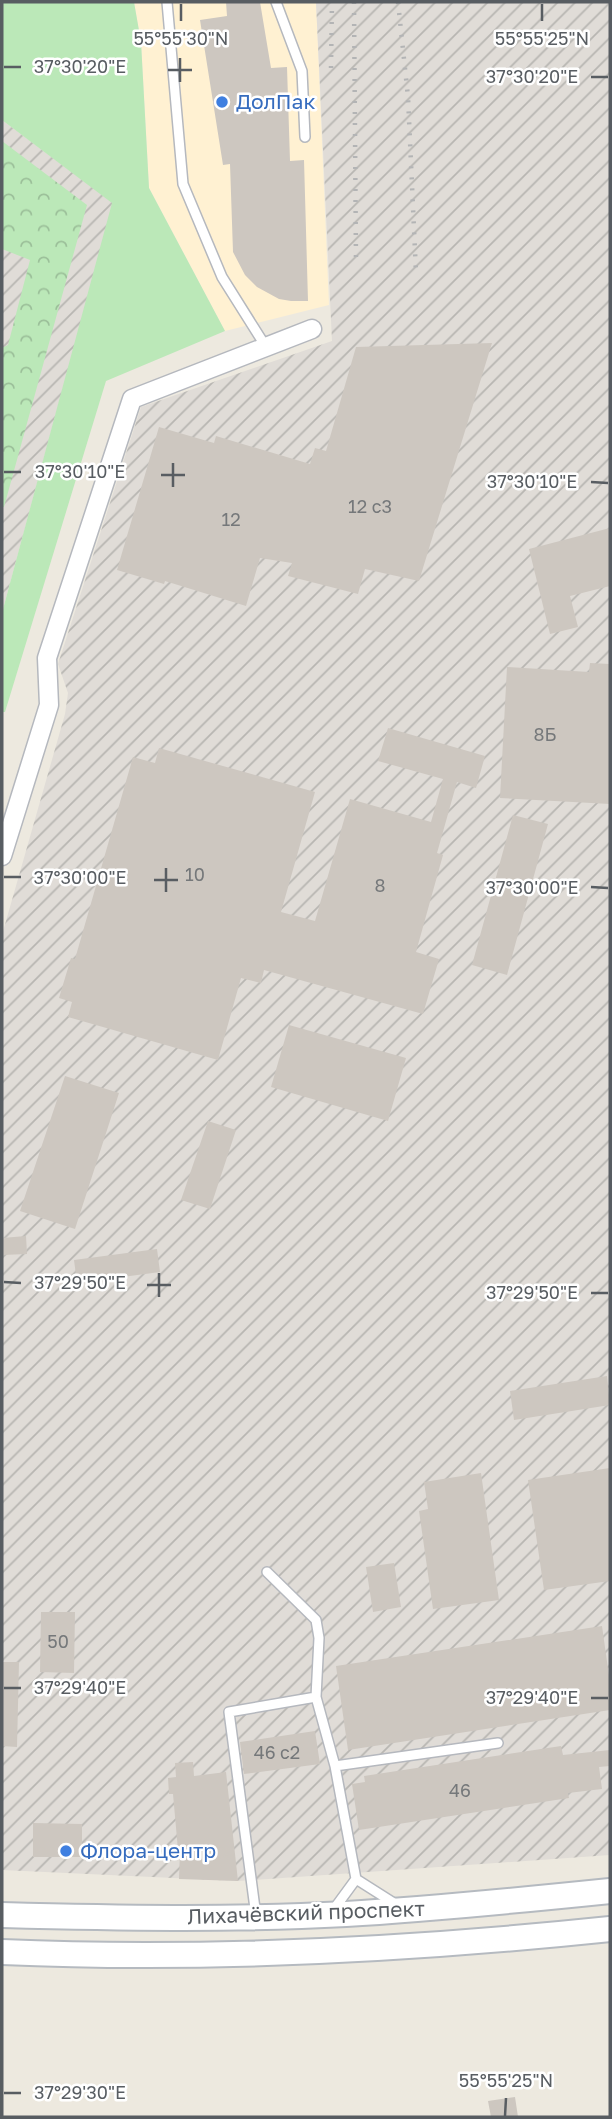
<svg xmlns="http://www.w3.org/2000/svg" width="612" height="2119" font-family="'Golos Text',sans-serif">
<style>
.commercial{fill:#fff1d2}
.industrial{fill:url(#industrial-furrows)}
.grass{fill:#bbe8b8}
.forest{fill:url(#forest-crowns)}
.building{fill:#cdc7c0}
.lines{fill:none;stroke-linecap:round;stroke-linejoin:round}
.lane-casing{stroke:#b5b8be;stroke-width:12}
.street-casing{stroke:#b5b8be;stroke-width:21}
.secondary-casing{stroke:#b5bac0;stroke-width:28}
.lane{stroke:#fff;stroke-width:9}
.street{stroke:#fff;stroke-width:18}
.secondary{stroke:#fff;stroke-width:24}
.rail{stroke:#b3b4b5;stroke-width:4.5;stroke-dasharray:2 9;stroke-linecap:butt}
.ticks{fill:none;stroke:#585d62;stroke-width:2.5}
.shop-dot{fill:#3f7fe0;stroke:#fff;stroke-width:2.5}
.labels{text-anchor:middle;stroke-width:5;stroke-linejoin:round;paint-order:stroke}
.number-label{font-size:18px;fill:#75787a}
.shop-label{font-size:21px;fill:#366cbe;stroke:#fff;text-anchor:start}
.street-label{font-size:21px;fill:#585d62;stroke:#fff}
.ticks-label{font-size:18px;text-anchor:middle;fill:#585d62;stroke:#fff;stroke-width:5;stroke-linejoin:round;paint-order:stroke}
</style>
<defs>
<pattern id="industrial-furrows" width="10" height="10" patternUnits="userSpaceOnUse" patternTransform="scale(1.75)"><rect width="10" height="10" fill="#e0dcd7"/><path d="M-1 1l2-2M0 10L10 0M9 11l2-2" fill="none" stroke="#b8b6b2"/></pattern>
<pattern id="forest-crowns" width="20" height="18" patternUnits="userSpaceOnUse" patternTransform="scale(1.75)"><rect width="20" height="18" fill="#bbe8b8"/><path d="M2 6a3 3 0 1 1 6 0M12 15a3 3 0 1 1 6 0" fill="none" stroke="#9bbf99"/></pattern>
</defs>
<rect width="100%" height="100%" fill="#ede9df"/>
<!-- commercial -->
<path class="commercial" d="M 134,2 L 316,2 L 329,305 L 225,331 L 149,188 L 141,42 Z"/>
<!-- industrial -->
<path class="industrial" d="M 316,2 L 610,2 L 610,1855 L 238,1881 L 2,1870 L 2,935 L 65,714 L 68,693 L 58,664 L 141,407 L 332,341 Z
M 2,120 L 113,203 L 2,613 Z"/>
<!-- grass -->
<path class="grass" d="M 2,2 L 134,2 L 141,42 L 149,188 L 225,331 L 106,381 L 5,712 L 2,712 L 2,613 L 112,203 L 2,120 Z"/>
<!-- forest -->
<path class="forest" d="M 2,141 L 87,205 L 4,507 L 2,507 L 2,348 L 8,345 L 30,260 L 2,249 Z"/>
<!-- building -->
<path class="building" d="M 226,2 L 260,2 L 271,68 L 287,67 L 290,161 L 304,160 L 308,301 L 291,301 L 279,299 L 257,287 L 245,275 L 233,252 L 230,164 L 223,165 L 200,20 L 227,16 Z
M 492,343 L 419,581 L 365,569 L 358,594 L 288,576 L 292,563 L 260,558 L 246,606 L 165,581 L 164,584 L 117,570 L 159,427 L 214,443 L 216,436 L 310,464 L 315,448 L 326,451 L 356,347 Z
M 610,528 L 610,586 L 570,596 L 578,627 L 550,634 L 529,549 Z
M 590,663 L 610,664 L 610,804 L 500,798 L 507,667 L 589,672 Z
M 388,728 L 485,756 L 476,788 L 457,782 L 437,853 L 443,855 L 416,952 L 439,959 L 423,1014 L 264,970 L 261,983 L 241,978 L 218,1060 L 68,1017 L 72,1002 L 59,998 L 71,958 L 75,959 L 133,757 L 155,763 L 159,748 L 315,792 L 281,912 L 315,921 L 350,799 L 431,822 L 443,779 L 378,761 Z
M 513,815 L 548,824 L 507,975 L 472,965 Z
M 289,1025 L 406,1058 L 388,1121 L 271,1087 Z
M 65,1076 L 119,1093 L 75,1229 L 20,1211 Z
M 208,1121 L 236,1130 L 210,1209 L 181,1200 Z
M 26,1236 L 27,1254 L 2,1255 L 2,1238 Z
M 157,1249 L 160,1272 L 77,1283 L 74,1260 Z
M 607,1376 L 610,1405 L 514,1420 L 510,1391 Z
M 610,1468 L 610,1581 L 544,1590 L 528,1480 Z
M 481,1473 L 499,1600 L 433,1609 L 419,1511 L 428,1509 L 424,1482 Z
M 394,1563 L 401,1607 L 373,1612 L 366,1567 Z
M 41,1612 L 75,1612 L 74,1673 L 40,1672 Z
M 602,1626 L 610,1683 L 610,1710 L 348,1750 L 336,1666 Z
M 2,1662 L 19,1662 L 17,1747 L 2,1746 Z
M 315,1731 L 320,1764 L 244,1774 L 240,1742 Z
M 561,1746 L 563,1755 L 610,1750 L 610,1766 L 599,1767 L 602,1789 L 568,1793 L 569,1798 L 359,1830 L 352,1784 L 365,1782 L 364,1776 Z
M 193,1762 L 194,1776 L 226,1772 L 238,1881 L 179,1879 L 180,1850 L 178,1850 L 173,1794 L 169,1794 L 168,1778 L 176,1777 L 175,1763 Z
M 33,1823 L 82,1824 L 82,1857 L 33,1857 Z
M 515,2097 L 518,2117 L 491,2117 L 488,2101 Z"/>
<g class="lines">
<!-- lane casing -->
<g class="lane-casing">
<path id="lane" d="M 167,2 L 183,184 L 222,277 L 266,347
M 276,2 L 302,71 L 305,137
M 316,1697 L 335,1766
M 397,1905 L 356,1879 L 335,1766 L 498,1743
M 334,1909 L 356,1879
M 256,1916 L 229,1712 L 316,1697 L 319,1638 L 316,1620 L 267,1572"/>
</g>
<!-- street casing -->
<g class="street-casing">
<path id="street" d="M 2,856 L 49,705 L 47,658 L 132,399 L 312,329"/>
</g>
<!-- secondary casing -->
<g class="secondary-casing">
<path id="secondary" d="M 2,1915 C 116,1918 232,1920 346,1914 C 434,1909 522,1900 610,1891
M 2,1952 C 205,1961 408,1950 610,1929"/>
</g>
<!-- lane -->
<use href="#lane" class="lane"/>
<!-- street -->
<use href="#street" class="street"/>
<!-- secondary -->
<use href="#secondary" class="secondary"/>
<!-- rail -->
<path class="rail" d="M 354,2 L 356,262
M 398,2 L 408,97 L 416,273
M 331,68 L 332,2"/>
</g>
<!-- ticks -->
<path class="ticks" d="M 181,21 L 181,4M 542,21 L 542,4M 4,67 L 21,67M 168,70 L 192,70M 591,77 L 608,77M 180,82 L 180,58M 4,472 L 21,472M 161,475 L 185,475M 591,482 L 608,483M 173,487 L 173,463M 4,877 L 21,877M 154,880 L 178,880M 591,887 L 608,888M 166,892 L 166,868M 4,1282 L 21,1283M 147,1285 L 171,1285M 591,1293 L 608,1293M 159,1297 L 159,1273M 4,1688 L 21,1688M 591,1698 L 608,1698M 4,2093 L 21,2093M 505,2116 L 506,2098"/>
<!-- markers -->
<g class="shop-dot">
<circle cx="222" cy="102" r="7"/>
<circle cx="66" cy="1851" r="7"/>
</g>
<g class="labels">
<!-- number labels -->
<g class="number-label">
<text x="370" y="513">12 с3</text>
<text x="231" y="526">12</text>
<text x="545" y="741">8Б</text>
<text x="195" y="881">10</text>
<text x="380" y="892">8</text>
<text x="58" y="1648">50</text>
<text x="277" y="1759">46 с2</text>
<text x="460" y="1797">46</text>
</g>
<!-- shop labels -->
<g class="shop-label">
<text x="236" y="109">ДолПак</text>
<text x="80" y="1858">Флора-центр</text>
</g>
<!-- street labels -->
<g class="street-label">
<text transform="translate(306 1913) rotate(-2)" y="7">Лихачёвский проспект</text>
</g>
</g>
<g class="ticks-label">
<text x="181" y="45">55°55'30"N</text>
<text x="542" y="45">55°55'25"N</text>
<text x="80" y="73">37°30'20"E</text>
<text x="532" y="83">37°30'20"E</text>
<text x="80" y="478">37°30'10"E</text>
<text x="532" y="488">37°30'10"E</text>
<text x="80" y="884">37°30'00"E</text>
<text x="532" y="894">37°30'00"E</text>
<text x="80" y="1289">37°29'50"E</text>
<text x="532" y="1299">37°29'50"E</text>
<text x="80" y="1694">37°29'40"E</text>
<text x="532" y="1704">37°29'40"E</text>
<text x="506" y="2087">55°55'25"N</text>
<text x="80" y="2099">37°29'30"E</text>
</g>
<!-- border -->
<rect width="612" height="2119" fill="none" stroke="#585d62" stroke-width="7"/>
</svg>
